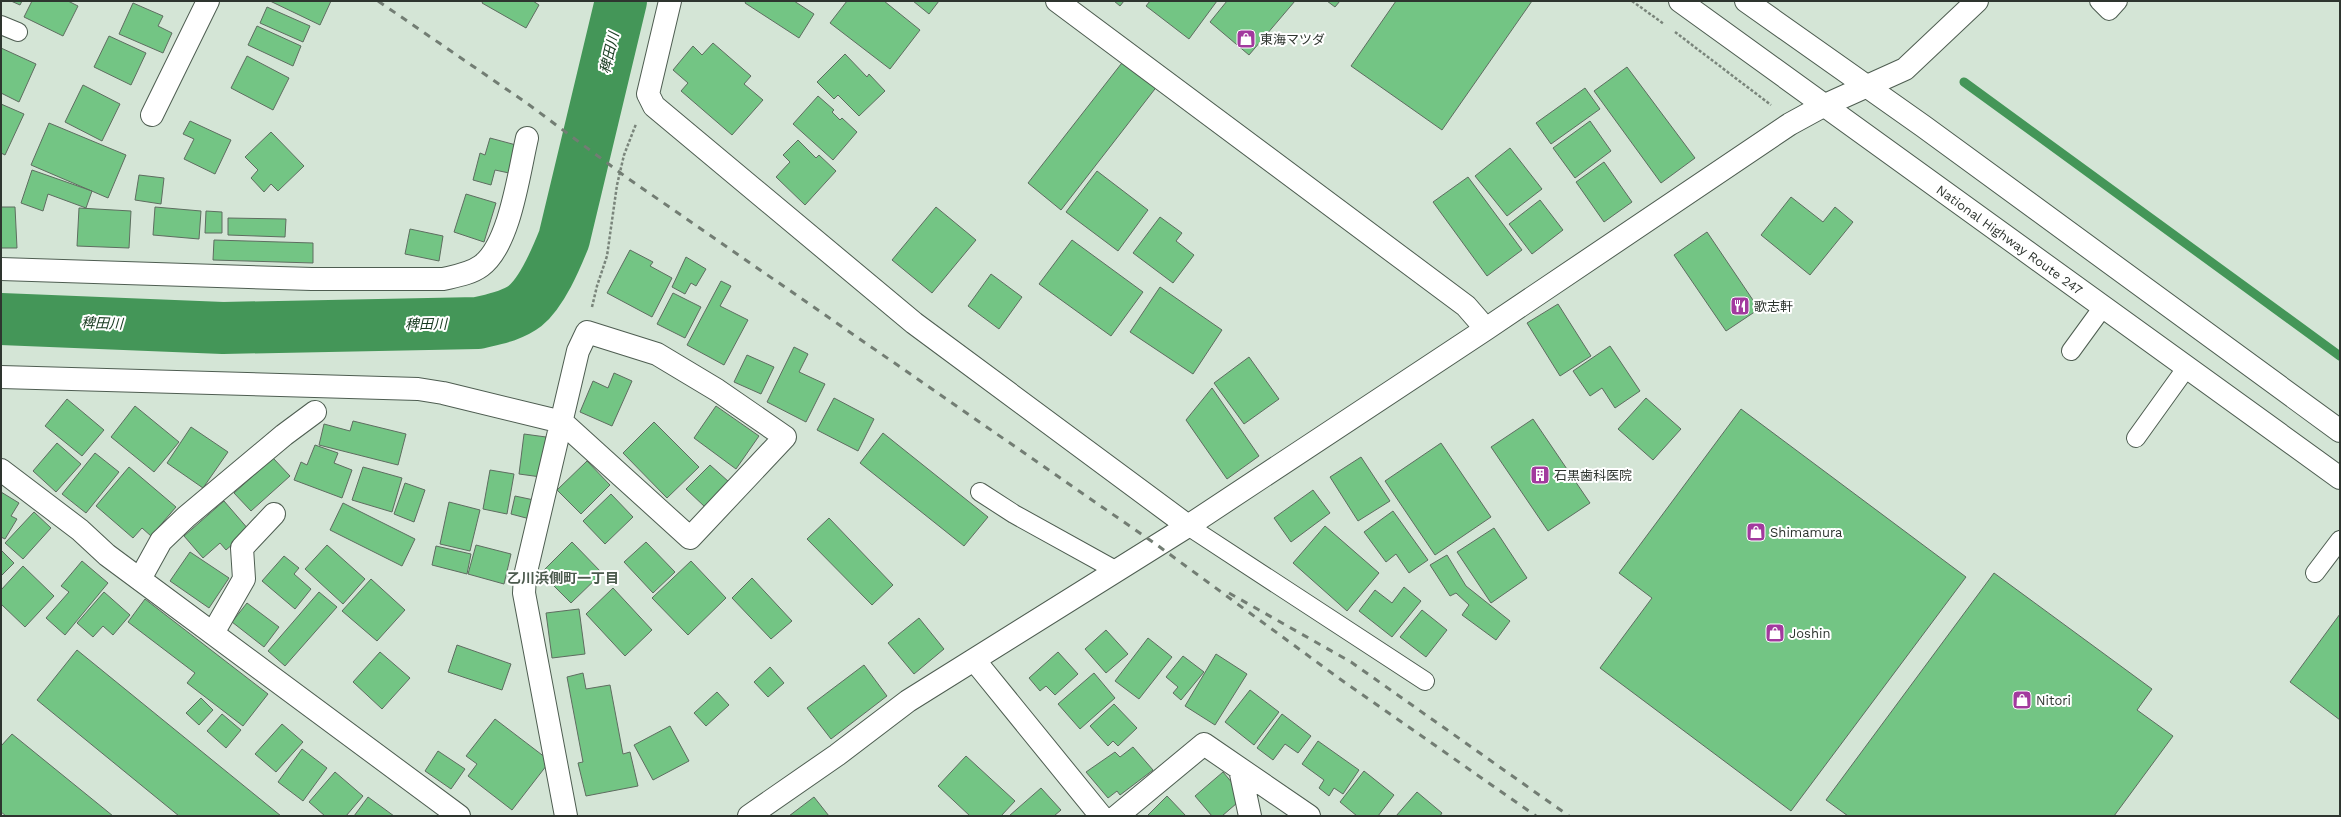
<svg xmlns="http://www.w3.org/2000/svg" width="2341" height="817" font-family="'Work Sans','Noto Sans JP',sans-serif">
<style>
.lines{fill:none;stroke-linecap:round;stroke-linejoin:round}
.stream{stroke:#449658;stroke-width:9}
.river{stroke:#449658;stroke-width:52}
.building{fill:#73c584;stroke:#5e6d60}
.service-casing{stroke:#4e5d51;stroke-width:20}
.minor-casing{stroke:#4e5d51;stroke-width:24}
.tertiary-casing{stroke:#4e5d51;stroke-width:24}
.trunk-casing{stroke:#4e5d51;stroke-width:24}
.path{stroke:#79847a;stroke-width:2.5;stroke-dasharray:3 2;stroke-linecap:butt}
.service{stroke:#fff;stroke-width:18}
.minor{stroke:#fff;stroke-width:22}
.tertiary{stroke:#fff;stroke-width:22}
.trunk{stroke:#fff;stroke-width:22}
.rail{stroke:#727d73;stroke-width:3;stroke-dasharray:7 7;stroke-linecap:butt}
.labels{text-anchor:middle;stroke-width:4;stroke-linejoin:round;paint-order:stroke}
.poi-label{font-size:13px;fill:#2e352f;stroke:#fff;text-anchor:start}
.street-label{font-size:13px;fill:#2e352f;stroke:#fff}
.water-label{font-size:14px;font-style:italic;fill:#17391f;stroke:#fff}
.neighbourhood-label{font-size:14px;font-weight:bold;fill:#4b5a4d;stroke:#fff}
</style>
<rect width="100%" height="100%" fill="#d4e5d6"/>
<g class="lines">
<!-- stream -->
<path class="stream" d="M 1964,82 L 2340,356"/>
<!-- river -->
<path class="river" d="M 1,319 L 223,328 L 478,323 C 494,319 512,316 525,306 C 542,292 556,259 564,239 L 621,1"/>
</g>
<!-- building -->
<path class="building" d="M 11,1 L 22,1 L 20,5 Z
M 32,1 L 68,1 L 78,6 L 63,36 L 24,17 Z
M 270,1 L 331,1 L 320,25 Z
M 483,1 L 533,1 L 539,5 L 526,28 L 482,3 Z
M 746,1 L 794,1 L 814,14 L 799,38 L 745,3 Z
M 847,1 L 884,1 L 920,30 L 890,69 L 830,23 Z
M 913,1 L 939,1 L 929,14 Z
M 1114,1 L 1124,1 L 1120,6 Z
M 1150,1 L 1217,1 L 1189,39 L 1146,6 Z
M 1227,1 L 1295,1 L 1249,55 L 1210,22 Z
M 1327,1 L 1340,1 L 1335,7 Z
M 1396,1 L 1532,1 L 1442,130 L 1351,66 Z
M 133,3 L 163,16 L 158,26 L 172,33 L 163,53 L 119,34 Z
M 267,7 L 310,26 L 303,42 L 260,23 Z
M 257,26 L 301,46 L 293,66 L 248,45 Z
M 109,36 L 146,53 L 131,85 L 94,67 Z
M 713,43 L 751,76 L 744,84 L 763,100 L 732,135 L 681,91 L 688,83 L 673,70 L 693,46 L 702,55 Z
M 1,48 L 36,64 L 19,102 L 1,93 Z
M 845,54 L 867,77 L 869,74 L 885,91 L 859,116 L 838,95 L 834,99 L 817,82 Z
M 247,56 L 289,78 L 273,110 L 231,88 Z
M 1125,59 L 1158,85 L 1061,210 L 1028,183 Z
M 1627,67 L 1695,158 L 1661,183 L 1594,91 Z
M 83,85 L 120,104 L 102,141 L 65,122 Z
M 1585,88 L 1600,109 L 1551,144 L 1536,123 Z
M 818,96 L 834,110 L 832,112 L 840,120 L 842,118 L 857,132 L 833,160 L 793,124 Z
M 1,104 L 24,114 L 5,155 L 1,153 Z
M 190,121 L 231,140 L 215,174 L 184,159 L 194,139 L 183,134 Z
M 1590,121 L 1611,151 L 1575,178 L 1553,148 Z
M 49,123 L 126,155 L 108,198 L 31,165 Z
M 271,132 L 304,166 L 278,191 L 271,184 L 264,192 L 251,178 L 258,170 L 245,157 Z
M 490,138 L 516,145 L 509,173 L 495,170 L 491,185 L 473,180 L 480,153 L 485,155 Z
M 798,140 L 816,158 L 819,155 L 836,171 L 805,205 L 776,177 L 790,162 L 783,155 Z
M 1510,148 L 1542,189 L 1507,216 L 1475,176 Z
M 1604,162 L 1632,202 L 1604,222 L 1576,182 Z
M 32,170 L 92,191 L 86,208 L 48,194 L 43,211 L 21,203 Z
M 1097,171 L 1148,210 L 1118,251 L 1066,212 Z
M 139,175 L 164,178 L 161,204 L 135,200 Z
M 1468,177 L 1522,250 L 1487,276 L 1433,202 Z
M 466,194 L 496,203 L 484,242 L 454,232 Z
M 1791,197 L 1823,222 L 1835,207 L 1853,222 L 1810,275 L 1761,235 Z
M 1540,200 L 1563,230 L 1532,254 L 1509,224 Z
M 1,207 L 15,207 L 17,248 L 1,248 Z
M 155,207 L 201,211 L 199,239 L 153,235 Z
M 936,207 L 976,240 L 932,293 L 892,260 Z
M 79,208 L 131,211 L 129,248 L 77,246 Z
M 206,211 L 222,212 L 222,233 L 205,233 Z
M 1160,217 L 1182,233 L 1176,241 L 1194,255 L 1173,283 L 1133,253 Z
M 228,218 L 286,219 L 285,237 L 228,235 Z
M 410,229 L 443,236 L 439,261 L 405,254 Z
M 1707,232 L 1759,309 L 1726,331 L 1674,255 Z
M 214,240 L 313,243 L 313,263 L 213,260 Z
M 1072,240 L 1143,292 L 1111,336 L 1039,284 Z
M 630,250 L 653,262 L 650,266 L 672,278 L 652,317 L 607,293 Z
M 686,257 L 706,269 L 696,286 L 691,283 L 685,294 L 672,287 Z
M 991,274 L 1022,297 L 999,329 L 968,306 Z
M 721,281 L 731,286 L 720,306 L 748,320 L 724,365 L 687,345 Z
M 1160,287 L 1222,330 L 1193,374 L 1130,332 Z
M 673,293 L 701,307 L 685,338 L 657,324 Z
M 1558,304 L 1591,356 L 1560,376 L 1527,323 Z
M 1610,346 L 1640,391 L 1615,408 L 1602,388 L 1590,396 L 1573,371 Z
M 794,347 L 808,354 L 799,372 L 825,384 L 806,422 L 767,402 Z
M 747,355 L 774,367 L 761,394 L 734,382 Z
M 1249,357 L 1279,399 L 1244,424 L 1214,383 Z
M 614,373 L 632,381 L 612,426 L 580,412 L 593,381 L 608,388 Z
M 1212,388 L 1259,456 L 1227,479 L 1186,420 Z
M 834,398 L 874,419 L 858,451 L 817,430 Z
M 1646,398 L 1681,429 L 1653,460 L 1618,429 Z
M 67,399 L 104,430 L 82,456 L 45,426 Z
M 135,406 L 179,442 L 154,472 L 111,437 Z
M 716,406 L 759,436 L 736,469 L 694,438 Z
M 1741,409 L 1966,577 L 1791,811 L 1600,668 L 1652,598 L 1619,573 Z
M 1533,419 L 1590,503 L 1548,531 L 1491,447 Z
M 353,421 L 406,434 L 398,465 L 319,445 L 324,424 L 350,431 Z
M 654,422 L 699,467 L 667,498 L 623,453 Z
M 191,427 L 228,452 L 203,488 L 167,463 Z
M 883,433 L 988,517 L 964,546 L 860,463 Z
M 524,434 L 546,437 L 541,477 L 519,474 Z
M 57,443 L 81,464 L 56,492 L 33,471 Z
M 1441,443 L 1491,517 L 1435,555 L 1385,481 Z
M 315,445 L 338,453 L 334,463 L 352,470 L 342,498 L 294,480 L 301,462 L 307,465 Z
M 95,453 L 119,472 L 86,513 L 62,494 Z
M 1361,457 L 1390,501 L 1358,521 L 1330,477 Z
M 273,458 L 290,476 L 251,511 L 234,493 Z
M 587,461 L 610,485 L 581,514 L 557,490 Z
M 710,465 L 729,482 L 705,507 L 686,489 Z
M 129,467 L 176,507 L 151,536 L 142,528 L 133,538 L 96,506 Z
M 363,467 L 402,478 L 392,512 L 352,500 Z
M 490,470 L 514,474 L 507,514 L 483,509 Z
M 405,483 L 425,490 L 414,522 L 394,514 Z
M 1313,490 L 1330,513 L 1291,542 L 1274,518 Z
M 1,492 L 19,503 L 11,516 L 17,519 L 5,539 L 1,537 Z
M 611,494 L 633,517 L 605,544 L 583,521 Z
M 515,496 L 534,500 L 530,519 L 511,514 Z
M 224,501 L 249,530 L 226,550 L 220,543 L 203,558 L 184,536 Z
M 449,502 L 480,510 L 470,551 L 440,544 Z
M 343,503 L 415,539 L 402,566 L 330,530 Z
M 1393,511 L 1428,560 L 1409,573 L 1396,554 L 1386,562 L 1364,532 Z
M 34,512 L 51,528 L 23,559 L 5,543 Z
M 829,518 L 893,585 L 872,605 L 807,539 Z
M 1325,526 L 1379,573 L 1347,611 L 1293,563 Z
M 1494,528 L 1527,578 L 1491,603 L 1457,552 Z
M 572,542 L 602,573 L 571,603 L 541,573 Z
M 646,542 L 675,572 L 653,593 L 624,562 Z
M 327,545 L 365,579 L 343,604 L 305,569 Z
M 476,545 L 511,554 L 504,584 L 468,574 Z
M 436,546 L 471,554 L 467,574 L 432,565 Z
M 1,550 L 14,563 L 1,576 Z
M 190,552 L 229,578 L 209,608 L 170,581 Z
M 1447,555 L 1466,586 L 1510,621 L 1496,640 L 1462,615 L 1469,605 L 1456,593 L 1450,596 L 1430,565 Z
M 284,556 L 299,568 L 294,574 L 311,589 L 295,609 L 262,581 Z
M 82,561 L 108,583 L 65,635 L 46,618 L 69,592 L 61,586 Z
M 691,561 L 726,598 L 688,635 L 652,598 Z
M 23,566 L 54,596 L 25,627 L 1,604 L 1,590 Z
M 1994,573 L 2152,689 L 2137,710 L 2173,736 L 2114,816 L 1848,816 L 1826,800 Z
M 752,578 L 792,621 L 771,639 L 732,598 Z
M 371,579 L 405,610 L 377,641 L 342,611 Z
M 1404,587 L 1421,601 L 1392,637 L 1359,611 L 1375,590 L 1392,603 Z
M 613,588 L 652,630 L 625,656 L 586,614 Z
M 104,592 L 130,615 L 113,635 L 103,626 L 93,637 L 77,623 Z
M 319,592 L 337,607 L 285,666 L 268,651 Z
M 145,599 L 268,694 L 243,726 L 187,683 L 195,673 L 128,622 Z
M 247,603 L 279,627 L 264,647 L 232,622 Z
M 579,609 L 585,654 L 552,658 L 546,613 Z
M 1422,610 L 1447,630 L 1426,657 L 1400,637 Z
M 2340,614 L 2340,720 L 2290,682 Z
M 919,618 L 944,649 L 914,674 L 888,643 Z
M 1106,630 L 1128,654 L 1106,673 L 1085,649 Z
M 1148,638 L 1172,657 L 1139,699 L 1115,681 Z
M 457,645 L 511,664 L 502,690 L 448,672 Z
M 77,650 L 281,816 L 179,816 L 37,700 Z
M 380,652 L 410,678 L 382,709 L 353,682 Z
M 1058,652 L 1078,674 L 1055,695 L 1046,686 L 1040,691 L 1029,678 Z
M 1216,654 L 1247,674 L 1215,725 L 1185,706 Z
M 1183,656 L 1204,672 L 1181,700 L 1173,693 L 1178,687 L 1166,677 Z
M 864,665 L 887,696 L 831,739 L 807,708 Z
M 770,667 L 784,683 L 768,697 L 754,682 Z
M 583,673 L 586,689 L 610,685 L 623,754 L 630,752 L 638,786 L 586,796 L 578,763 L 583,762 L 567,677 Z
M 1094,673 L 1115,698 L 1080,729 L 1058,704 Z
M 1250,690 L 1279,712 L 1254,745 L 1225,722 Z
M 717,692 L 729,705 L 706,726 L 694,713 Z
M 201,698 L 213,710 L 199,725 L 186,713 Z
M 1114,704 L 1137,728 L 1118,746 L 1113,741 L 1108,746 L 1090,726 Z
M 222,714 L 241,730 L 226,748 L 207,731 Z
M 1282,714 L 1311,736 L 1298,753 L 1285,744 L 1273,760 L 1257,748 Z
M 495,719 L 550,761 L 512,810 L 468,776 L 477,764 L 466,756 Z
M 282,724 L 303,742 L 276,772 L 255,754 Z
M 670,726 L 689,761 L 653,780 L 634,745 Z
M 12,734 L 113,816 L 6,816 L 1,812 L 1,746 Z
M 1318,741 L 1359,770 L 1343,794 L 1334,788 L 1329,796 L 1319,788 L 1324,780 L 1302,764 Z
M 1133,747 L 1153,770 L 1120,795 L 1117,791 L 1108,798 L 1086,772 L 1115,752 L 1120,757 Z
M 302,749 L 327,768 L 303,801 L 278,782 Z
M 438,751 L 465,769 L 451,789 L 425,771 Z
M 966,756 L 1015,801 L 1001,816 L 970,816 L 938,786 Z
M 1364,771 L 1394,795 L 1378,816 L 1357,816 L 1340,802 Z
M 335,772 L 363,796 L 346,816 L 325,816 L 309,802 Z
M 1223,772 L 1244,797 L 1222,816 L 1212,816 L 1195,796 Z
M 1041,788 L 1061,810 L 1054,816 L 1009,816 Z
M 1417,792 L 1442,813 L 1440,816 L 1396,816 Z
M 1167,796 L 1186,816 L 1147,816 Z
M 368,797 L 394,816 L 354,816 Z
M 814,797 L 829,816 L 789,816 Z"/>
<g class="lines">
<!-- service casing -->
<g class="service-casing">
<path id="service" d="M 2099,1 L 2109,11 L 2118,1
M 1,25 L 18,32
M 2071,351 L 2103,307
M 2136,438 L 2187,367
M 980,492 L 1014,514 L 1117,571
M 1188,526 L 1425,681
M 2315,573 L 2340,540"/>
</g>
<!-- minor casing -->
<g class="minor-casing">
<path id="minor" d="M 670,1 L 648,94 L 654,106 L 914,323 L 1188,526
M 1057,1 L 1466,306 L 1486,329
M 152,115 L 208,1
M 1,269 L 312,279 L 443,279 C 456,276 470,274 481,266 C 510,245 519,172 527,138
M 1,377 L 418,389 L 443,393 L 562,422 L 690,538 L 785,437 L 717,390 L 657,354 L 587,332 L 578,351 L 525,576 L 524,593 L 566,816
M 140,579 L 161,541 L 186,517 L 284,435 L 315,412
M 213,633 L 244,579 L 242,548 L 274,514
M 975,661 L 1101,816
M 1240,769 L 1250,816
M 749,816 L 837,755 L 908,701 L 1188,526 L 1486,329 L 1790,124 L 1823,106 L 1905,69 L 1977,1
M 1117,816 L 1204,744 L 1309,816"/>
</g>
<!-- tertiary casing -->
<g class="tertiary-casing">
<path id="tertiary" d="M 1,470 L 80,530 L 107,555 L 459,816"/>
</g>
<!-- trunk casing -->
<g class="trunk-casing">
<g id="trunk">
<path id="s1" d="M 1680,1 L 2340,478"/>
<path d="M 1746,1 L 1923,126 L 2340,431"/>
</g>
</g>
<!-- path -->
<path class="path" d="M 1632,1 L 1664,24
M 1675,32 L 1771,105
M 592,307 L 597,286 L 607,256 L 617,185 L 624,155 L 636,124"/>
<!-- service -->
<use href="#service" class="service"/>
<!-- minor -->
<use href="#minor" class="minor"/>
<!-- tertiary -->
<use href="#tertiary" class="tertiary"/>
<!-- trunk -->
<use href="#trunk" class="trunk"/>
<!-- rail -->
<path class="rail" d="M 378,1 L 528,104 L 626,177 L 1157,545 L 1340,679 L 1536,816
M 1229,593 L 1351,662 L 1569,816"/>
</g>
<!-- icons -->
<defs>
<g id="shop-square" transform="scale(1)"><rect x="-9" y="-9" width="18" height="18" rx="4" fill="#a23a9e" stroke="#fff"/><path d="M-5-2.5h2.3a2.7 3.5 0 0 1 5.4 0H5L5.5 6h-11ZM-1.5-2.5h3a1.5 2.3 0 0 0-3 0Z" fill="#fff"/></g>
<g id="restaurant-square" transform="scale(1)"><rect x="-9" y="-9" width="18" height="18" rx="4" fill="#a23a9e" stroke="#fff"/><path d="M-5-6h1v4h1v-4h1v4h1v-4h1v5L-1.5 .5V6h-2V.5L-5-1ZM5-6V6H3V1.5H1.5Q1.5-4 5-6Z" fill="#fff"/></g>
<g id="building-square" transform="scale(1)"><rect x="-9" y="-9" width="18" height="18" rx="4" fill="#a23a9e" stroke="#fff"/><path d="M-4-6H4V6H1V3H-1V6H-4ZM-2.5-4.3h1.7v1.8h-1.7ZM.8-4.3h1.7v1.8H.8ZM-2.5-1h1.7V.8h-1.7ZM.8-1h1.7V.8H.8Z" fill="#fff"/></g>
</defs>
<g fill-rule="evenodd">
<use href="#shop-square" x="1246" y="39"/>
<use href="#restaurant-square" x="1740" y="306"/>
<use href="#building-square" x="1540" y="475"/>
<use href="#shop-square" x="1756" y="532"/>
<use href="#shop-square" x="1775" y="633"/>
<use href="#shop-square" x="2022" y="700"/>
</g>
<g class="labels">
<!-- poi labels -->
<g class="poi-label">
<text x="1260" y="44">東海マツダ</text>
<text x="1754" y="311">歌志軒</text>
<text x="1554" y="480">石黒歯科医院</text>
<text x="1770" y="537">Shimamura</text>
<text x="1789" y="638">Joshin</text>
<text x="2036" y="705">Nitori</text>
</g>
<!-- street labels -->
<g class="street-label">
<text dy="5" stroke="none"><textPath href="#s1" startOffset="407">National Highway Route 247</textPath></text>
</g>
<!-- water labels -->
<g class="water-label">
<text transform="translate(609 53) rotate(-77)" y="5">稗田川</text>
<text transform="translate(102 323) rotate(2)" y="5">稗田川</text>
<text transform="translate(426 324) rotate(-1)" y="5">稗田川</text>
</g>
<!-- neighbourhood labels -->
<g class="neighbourhood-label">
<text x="563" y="583">乙川浜側町一丁目</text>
</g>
</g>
<!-- border -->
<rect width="2341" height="817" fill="none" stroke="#2e352f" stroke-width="4"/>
</svg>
